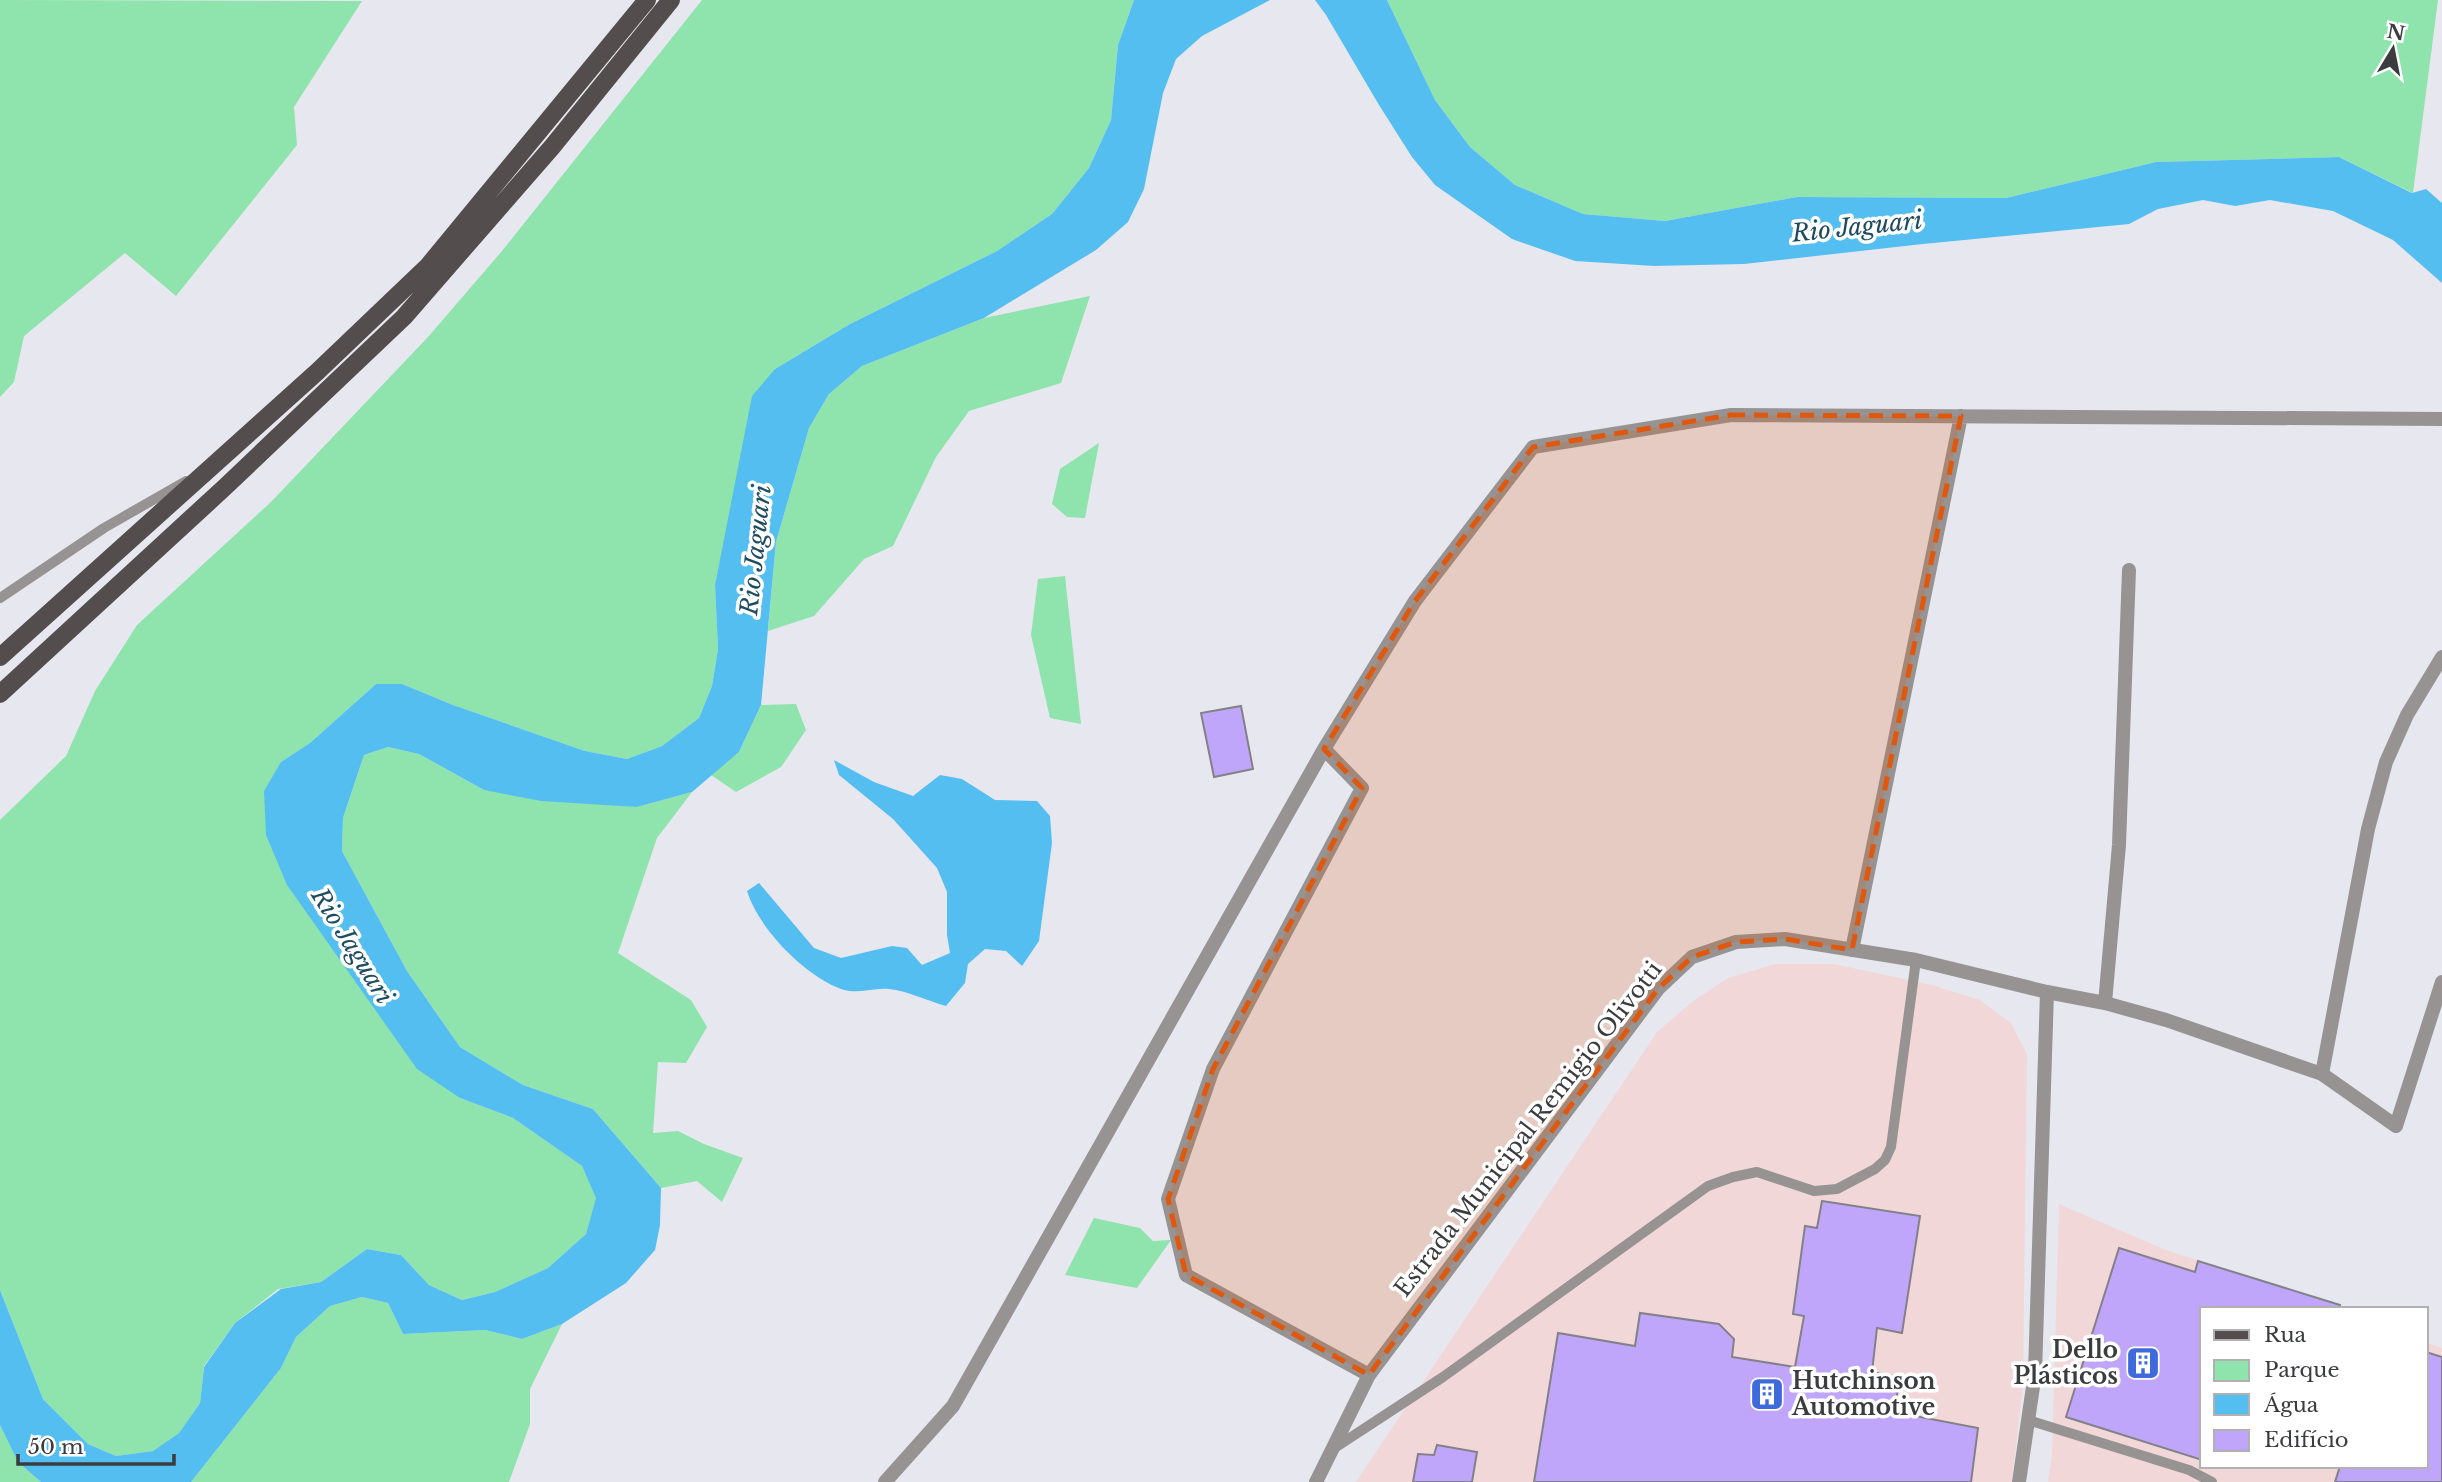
<svg xmlns="http://www.w3.org/2000/svg" width="2442" height="1482" font-family="'Libre Baskerville',serif">
<style>
.industrial{fill:#f2d7d9}
.green{fill:#8fe3ad}
.water{fill:#55bef0}
.building{fill:#c0a6fa;stroke:#838188;stroke-width:2}
.lines{fill:none;stroke-linecap:round;stroke-linejoin:round}
.service{stroke:#969392;stroke-width:10}
.minor{stroke:#969392;stroke-width:14}
.tertiary{stroke:#969392;stroke-width:14}
.primary{stroke:#534d4d;stroke-width:18}
.marked{fill:#df580e;fill-opacity:0.2;stroke:#df580e;stroke-width:5;stroke-dasharray:14 9;stroke-linejoin:round}
.labels{text-anchor:middle;stroke-width:7;stroke-linejoin:round;paint-order:stroke}
.street-label{font-size:23px;fill:#3b3c3e;stroke:#fff}
.poi-label{font-size:23px;font-weight:bold;fill:#3b3c3e;stroke:#fff;text-anchor:end}
.water-label{font-size:24px;font-style:italic;fill:#1f4b60;stroke:#fff}
</style>
<rect width="100%" height="100%" fill="#e7e8ef"/>
<!-- industrial -->
<path class="industrial" d="M 1775,964 L 1834,964 L 1932,985 L 1980,1000 L 2011,1023 L 2027,1054 L 2023,1384 L 2012,1482 L 1356,1482 L 1657,1032 L 1693,1001 L 1728,978 Z
M 2059,1204 L 2166,1250 L 2351,1309 L 2202,1309 L 2202,1466 L 2426,1466 L 2426,1342 L 2442,1348 L 2442,1482 L 2048,1482 L 2052,1456 Z"/>
<!-- green -->
<path class="green" d="M 0,0 L 362,1 L 294,107 L 297,145 L 176,296 L 125,253 L 24,336 L 14,382 L 0,397 Z
M 702,0 L 1134,0 L 1118,45 L 1111,120 L 1089,168 L 1052,214 L 997,251 L 850,324 L 775,369 L 734,494 L 715,585 L 718,649 L 712,686 L 699,718 L 662,746 L 627,759 L 585,751 L 453,705 L 402,684 L 376,684 L 310,743 L 281,762 L 460,1098 L 513,1118 L 582,1166 L 597,1198 L 586,1234 L 548,1268 L 495,1292 L 462,1300 L 429,1285 L 401,1255 L 367,1249 L 321,1282 L 278,1289 L 235,1323 L 204,1366 L 200,1403 L 179,1433 L 153,1451 L 116,1456 L 88,1444 L 43,1399 L 0,1290 L 0,820 L 66,756 L 95,691 L 137,625 L 271,502 L 428,337 L 502,251 Z
M 1387,0 L 2438,0 L 2413,193 L 2339,157 L 2156,162 L 2006,198 L 1797,197 L 1665,221 L 1583,214 L 1515,185 L 1470,147 L 1435,100 Z
M 1090,296 L 1061,383 L 969,411 L 936,457 L 893,546 L 864,559 L 814,616 L 768,631 L 776,542 L 809,428 L 829,394 L 862,366 L 984,318 Z
M 1099,443 L 1085,518 L 1067,517 L 1052,504 L 1060,469 Z
M 1065,576 L 1081,724 L 1050,718 L 1031,635 L 1038,579 Z
M 796,704 L 806,730 L 781,767 L 736,792 L 711,775 L 739,752 L 761,705 Z
M 388,747 L 419,754 L 484,790 L 637,807 L 692,792 L 657,838 L 618,953 L 691,1000 L 707,1027 L 686,1063 L 658,1062 L 653,1133 L 678,1131 L 704,1144 L 743,1158 L 722,1202 L 697,1181 L 661,1188 L 593,1109 L 523,1085 L 460,1047 L 407,971 L 342,851 L 343,818 L 364,755 Z
M 1094,1218 L 1140,1228 L 1153,1241 L 1171,1240 L 1137,1288 L 1065,1275 Z
M 362,1297 L 388,1303 L 403,1334 L 485,1330 L 522,1339 L 562,1324 L 530,1389 L 530,1424 L 509,1482 L 191,1482 L 281,1368 L 296,1337 L 330,1306 Z
M 0,1425 L 18,1462 L 41,1482 L 0,1482 Z"/>
<!-- water -->
<path class="water" d="M 1134,0 L 1270,0 L 1202,36 L 1176,59 L 1163,93 L 1144,189 L 1128,222 L 1096,250 L 984,318 L 862,366 L 829,394 L 809,428 L 776,542 L 761,705 L 739,752 L 692,792 L 637,807 L 541,801 L 484,790 L 419,754 L 388,747 L 364,755 L 343,818 L 342,851 L 407,971 L 460,1047 L 523,1085 L 593,1109 L 661,1188 L 660,1225 L 655,1250 L 626,1283 L 562,1324 L 522,1339 L 485,1330 L 403,1334 L 388,1303 L 362,1297 L 330,1306 L 296,1337 L 281,1368 L 191,1482 L 41,1482 L 18,1462 L 0,1425 L 0,1290 L 43,1399 L 88,1444 L 116,1456 L 153,1451 L 179,1433 L 200,1403 L 204,1367 L 235,1323 L 281,1289 L 321,1282 L 367,1249 L 401,1255 L 429,1285 L 462,1300 L 495,1292 L 548,1268 L 586,1234 L 596,1198 L 582,1166 L 513,1118 L 460,1098 L 417,1069 L 287,885 L 266,835 L 264,791 L 281,762 L 310,743 L 376,684 L 402,684 L 453,705 L 585,751 L 627,759 L 662,746 L 699,718 L 712,686 L 718,649 L 715,585 L 752,396 L 775,369 L 850,324 L 997,251 L 1052,214 L 1089,168 L 1111,120 L 1118,45 Z
M 1315,0 L 1387,0 L 1435,100 L 1470,147 L 1515,185 L 1583,214 L 1665,221 L 1797,197 L 2006,198 L 2156,162 L 2339,157 L 2412,193 L 2426,189 L 2442,203 L 2442,283 L 2393,240 L 2333,211 L 2270,200 L 2235,206 L 2203,200 L 2158,209 L 2129,224 L 1923,244 L 1744,264 L 1654,266 L 1575,261 L 1512,239 L 1435,185 L 1412,157 L 1379,105 L 1326,15 Z
M 834,760 L 874,782 L 913,796 L 940,775 L 962,779 L 995,800 L 1037,801 L 1050,816 L 1052,843 L 1039,941 L 1022,966 L 1006,951 L 985,949 L 968,964 L 965,983 L 946,1006 C 928,1001 908,991 889,989 C 874,987 857,995 841,989 C 803,974 759,929 747,891 L 759,883 L 814,948 L 841,958 L 892,946 L 907,948 L 922,965 L 950,953 L 947,935 L 947,892 L 937,868 L 893,819 L 839,775 Z"/>
<!-- building -->
<path class="building" d="M 1241,706 L 1253,769 L 1214,777 L 1201,713 Z
M 1822,1201 L 1920,1216 L 1902,1333 L 1877,1328 L 1872,1372 L 1900,1377 L 1894,1412 L 1978,1428 L 1971,1482 L 1534,1482 L 1558,1333 L 1635,1346 L 1640,1313 L 1719,1324 L 1734,1339 L 1732,1357 L 1795,1367 L 1804,1316 L 1793,1314 L 1805,1226 L 1817,1228 Z
M 2119,1248 L 2195,1272 L 2198,1261 L 2340,1305 L 2339,1309 L 2202,1309 L 2202,1460 L 2066,1417 Z
M 2426,1352 L 2442,1357 L 2442,1482 L 2335,1482 L 2340,1466 L 2426,1466 Z
M 1437,1445 L 1477,1452 L 1472,1482 L 1413,1482 L 1418,1454 L 1434,1455 Z"/>
<g class="lines">
<!-- service -->
<path class="service" d="M 0,598 L 104,528 L 186,481
M 2028,1420 L 2189,1470 L 2212,1482
M 1333,1449 L 1443,1377 L 1708,1186 L 1733,1177 L 1757,1172 L 1814,1191 L 1837,1189 L 1875,1169 L 1885,1160 L 1891,1147 L 1916,960"/>
<!-- minor -->
<path class="minor" d="M 1324,749 L 1362,788 L 1213,1069 L 1168,1199 L 1186,1275 L 1369,1375
M 1852,950 L 1961,416
M 2047,992 L 2105,1003 L 2166,1020 L 2322,1074 L 2396,1126 L 2442,982
M 2105,1003 L 2119,845 L 2129,570
M 2322,1074 L 2368,829 L 2386,762 L 2407,715 L 2442,657
M 885,1482 L 953,1406 L 1324,749 L 1415,601 L 1533,447 L 1731,415 L 2442,419"/>
<!-- tertiary -->
<path class="tertiary" d="M 1316,1482 L 1369,1375 L 1658,989 L 1692,957 L 1736,942 L 1785,939 L 1916,960 L 2047,992 L 2035,1373 L 2019,1482"/>
<!-- primary -->
<path class="primary" d="M 0,657 L 317,372 L 428,266 L 647,0
M 0,694 L 225,487 L 404,317 L 552,147 L 671,0"/>
</g>
<!-- marked area -->
<path class="marked" d="M 1731,415 L 1961,416 L 1852,950 L 1785,939 L 1736,942 L 1692,957 L 1658,989 L 1369,1375 L 1186,1275 L 1168,1199 L 1213,1069 L 1362,788 L 1324,749 L 1415,601 L 1533,447 Z"/>
<!-- icons -->
<defs>
<g id="building-square" transform="scale(1.75)"><rect x="-9" y="-9" width="18" height="18" rx="4" fill="#3e6adb" stroke="#fff"/><path d="M-4-6H4V6H1V3H-1V6H-4ZM-2.5-4.3h1.7v1.8h-1.7ZM.8-4.3h1.7v1.8H.8ZM-2.5-1h1.7V.8h-1.7ZM.8-1h1.7V.8H.8Z" fill="#fff"/></g>
</defs>
<g fill-rule="evenodd">
<use href="#building-square" x="2143" y="1363"/>
<use href="#building-square" x="1767" y="1394"/>
</g>
<g class="labels">
<!-- street labels -->
<g class="street-label">
<text transform="translate(1528 1129) rotate(-52)" y="8">Estrada Municipal Remigio Olivotti</text>
</g>
<!-- poi labels -->
<g class="poi-label">
<text x="2118" y="1358">Dello<tspan x="2118" dy="26">Plásticos</tspan></text>
<text x="1792" y="1389" text-anchor="start">Hutchinson<tspan x="1792" dy="26">Automotive</tspan></text>
</g>
<!-- water labels -->
<g class="water-label">
<text transform="translate(1857 227) rotate(-6)" y="8">Rio Jaguari</text>
<text transform="translate(756 550) rotate(-84)" y="8">Rio Jaguari</text>
<text transform="translate(352 946) rotate(58)" y="8">Rio Jaguari</text>
</g>
</g>
<!-- legend -->
<rect x="2200" y="1307" width="228" height="161" fill="#ffffff" stroke="#b1b1b2" stroke-width="2"/>
<rect x="2214" y="1330" width="35" height="10" fill="#534d4d" stroke="#b1b1b2" stroke-width="2"/>
<text x="2264" y="1342" font-size="21" fill="#3b3c3e">Rua</text>
<rect x="2214" y="1360" width="35" height="21" fill="#8fe3ad" stroke="#b1b1b2" stroke-width="2"/>
<text x="2264" y="1377" font-size="21" fill="#3b3c3e">Parque</text>
<rect x="2214" y="1394" width="35" height="21" fill="#55bef0" stroke="#b1b1b2" stroke-width="2"/>
<text x="2264" y="1412" font-size="21" fill="#3b3c3e">Água</text>
<rect x="2214" y="1430" width="35" height="21" fill="#c0a6fa" stroke="#b1b1b2" stroke-width="2"/>
<text x="2264" y="1447" font-size="21" fill="#3b3c3e">Edifício</text>
<!-- north arrow -->
<g transform="translate(2393 49) rotate(10)" stroke="#ffffff" stroke-width="5" paint-order="stroke">
<path d="M0-5L12 26L0 18L-12 26Z" fill="#3b3c3e"/>
<text y="-10" font-size="19" font-weight="bold" text-anchor="middle" fill="#3b3c3e">N</text>
</g>
<!-- scale -->
<path d="M18 1454v10h156v-10" fill="none" stroke="#3b3c3e" stroke-width="3.5"/>
<text x="28" y="1454" font-size="21" fill="#3b3c3e" stroke="#ffffff" stroke-width="5" paint-order="stroke">50 m</text>
</svg>
